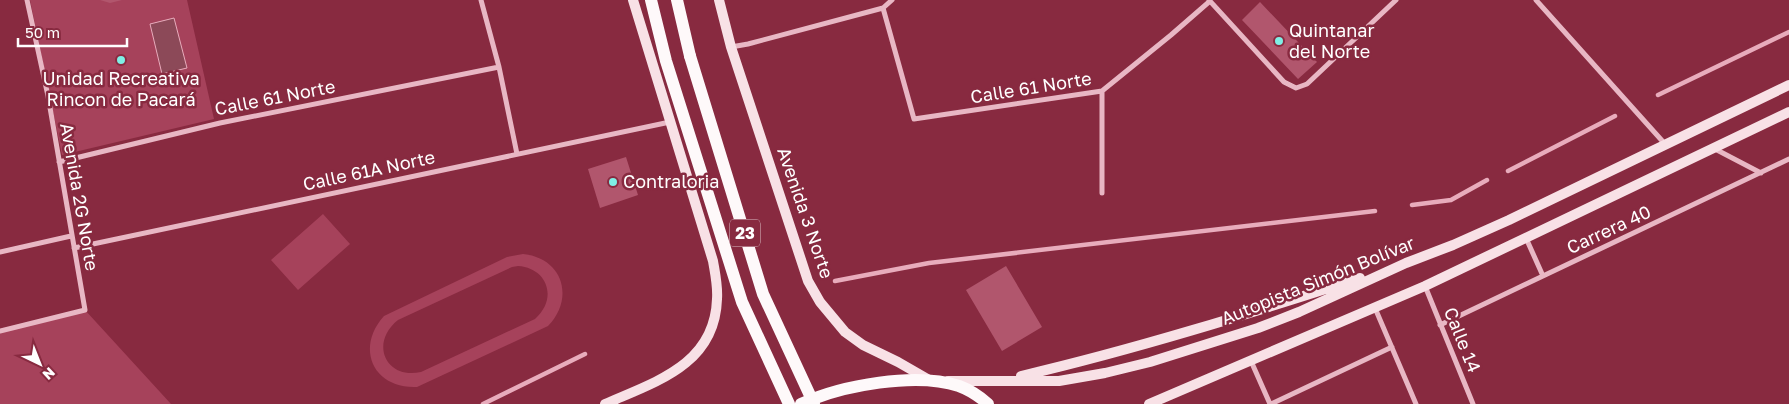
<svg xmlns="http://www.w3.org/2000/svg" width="1789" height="404" font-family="'Golos Text',sans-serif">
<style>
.green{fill:#a6425b;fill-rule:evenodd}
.water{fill:#8c4958;stroke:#e8acbc}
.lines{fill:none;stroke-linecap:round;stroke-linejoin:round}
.stream{stroke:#e8acbc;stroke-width:4.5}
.building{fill:#b1566d}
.street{stroke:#e8b7c4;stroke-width:5}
.secondary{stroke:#f8e1e6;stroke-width:10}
.primary{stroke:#fef9fa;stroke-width:12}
.primary-bridge{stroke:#fef9fa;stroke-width:12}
.poi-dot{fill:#7fefe5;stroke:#882a40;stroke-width:2}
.labels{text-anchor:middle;stroke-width:5;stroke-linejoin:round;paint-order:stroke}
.shield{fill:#882a40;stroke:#dbbfc6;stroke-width:1}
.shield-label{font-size:16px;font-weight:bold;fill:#fff}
.poi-label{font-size:18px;fill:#fff;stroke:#882a40;text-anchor:start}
.street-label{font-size:18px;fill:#fff;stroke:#882a40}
</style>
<rect width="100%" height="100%" fill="#882a40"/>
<!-- green -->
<path class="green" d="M 30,0 L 187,0 L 214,119 L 62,155 Z
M 323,214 L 350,244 L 298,290 L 271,260 Z
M 523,254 C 563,258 575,298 548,326 L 417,387 C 373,389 355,348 384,316 L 507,257 ZM 518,266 C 548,268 558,299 535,319 L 421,372 C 386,380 369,343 398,320 L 512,267 Z
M 85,310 L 171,404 L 0,404 L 0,331 Z"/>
<!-- water -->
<path class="water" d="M 174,18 L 187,68 L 162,74 L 150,24 Z"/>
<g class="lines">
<!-- stream -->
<path class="stream" d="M 1658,95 L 1789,32
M 1508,171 L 1615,116
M 1412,205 L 1451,200 L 1487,180
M 835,281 L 929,263 L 1375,211
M 483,404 L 585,354"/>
</g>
<!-- building -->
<path class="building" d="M 100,0 L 122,0 L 110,3 Z
M 1260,2 L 1317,62 L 1298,79 L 1242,20 Z
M 626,157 L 638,195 L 600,208 L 588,169 Z
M 1006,266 L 1042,327 L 1002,351 L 966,290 Z"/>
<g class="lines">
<!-- street -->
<path class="street" d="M 481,0 L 499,67 L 517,154
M 1209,0 L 1284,82 L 1296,88 L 1307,84 L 1396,0
M 1536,0 L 1665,144
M 883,8 L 914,119 L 1102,91 L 1171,35 L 1210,1
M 731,47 L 748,44 L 883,8 L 892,0
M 1102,91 L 1102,193
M 1715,149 L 1761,173
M 59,162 L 220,123 L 499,67
M 1526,238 L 1543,276
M 74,248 L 670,122
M 0,252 L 71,236
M 1425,286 L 1473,404
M 1375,308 L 1416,404
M 1440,325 L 1789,159
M 0,331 L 85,310 L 48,96 L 27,0
M 1251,361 L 1270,404
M 1271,404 L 1392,347"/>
<!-- secondary -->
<path class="secondary" d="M 719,0 L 731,47 L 808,281 L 820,302 L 845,332 L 863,345 L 898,362 L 931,381
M 1021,376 C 1136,349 1248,314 1360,278
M 948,381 L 1059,381 L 1105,373 L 1150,362 L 1258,328 L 1299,312 L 1406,263 L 1453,245 L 1509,220 L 1789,85
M 605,404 C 655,382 715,365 717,299 C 718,286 715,273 713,261 L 633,0
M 1149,404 L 1425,286 L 1789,112"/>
<!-- primary -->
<path class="primary" d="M 651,0 L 666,61 L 742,302 L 789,404
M 677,0 L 690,56
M 801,404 C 842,385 916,372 959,386 C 970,390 979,396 988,404"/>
<!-- primary-bridge -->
<path class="primary-bridge" d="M 690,56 L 763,294 L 814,404"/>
</g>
<!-- markers -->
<g class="poi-dot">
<circle cx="1279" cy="41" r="5"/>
<circle cx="121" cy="60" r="5"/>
<circle cx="613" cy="182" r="5"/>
</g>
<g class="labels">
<!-- shield labels -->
<rect class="shield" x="730" y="219.5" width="30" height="27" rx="4"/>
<g class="shield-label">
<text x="745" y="239">23</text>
</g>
<!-- poi labels -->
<g class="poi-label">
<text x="1289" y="37">Quintanar<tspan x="1289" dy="21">del Norte</tspan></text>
<text x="121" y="85" text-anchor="middle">Unidad Recreativa<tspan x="121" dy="21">Rincon de Pacará</tspan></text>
<text x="623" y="188">Contraloria</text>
</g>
<!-- street labels -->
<g class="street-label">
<text transform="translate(1031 88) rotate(-9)" y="6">Calle 61 Norte</text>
<text transform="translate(275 98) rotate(-11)" y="6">Calle 61 Norte</text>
<text transform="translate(369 171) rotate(-12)" y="6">Calle 61A Norte</text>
<text transform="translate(79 197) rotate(80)" y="6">Avenida 2G Norte</text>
<text transform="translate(805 213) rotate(71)" y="6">Avenida 3 Norte</text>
<text transform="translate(1609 230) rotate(-25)" y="6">Carrera 40</text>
<text transform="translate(1318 281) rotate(-22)" y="6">Autopista Simón Bolívar</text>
<text transform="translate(1462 340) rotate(68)" y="6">Calle 14</text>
</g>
</g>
<!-- north arrow -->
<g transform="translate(40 364) rotate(137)" stroke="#882a40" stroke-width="4" paint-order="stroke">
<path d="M0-4L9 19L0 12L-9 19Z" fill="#ffffff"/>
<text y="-8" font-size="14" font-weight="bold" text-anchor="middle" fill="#ffffff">N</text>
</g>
<!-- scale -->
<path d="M18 38v8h109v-8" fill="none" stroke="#ffffff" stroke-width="2.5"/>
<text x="25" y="38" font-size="15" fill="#ffffff" stroke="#882a40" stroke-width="4" paint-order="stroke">50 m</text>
</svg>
